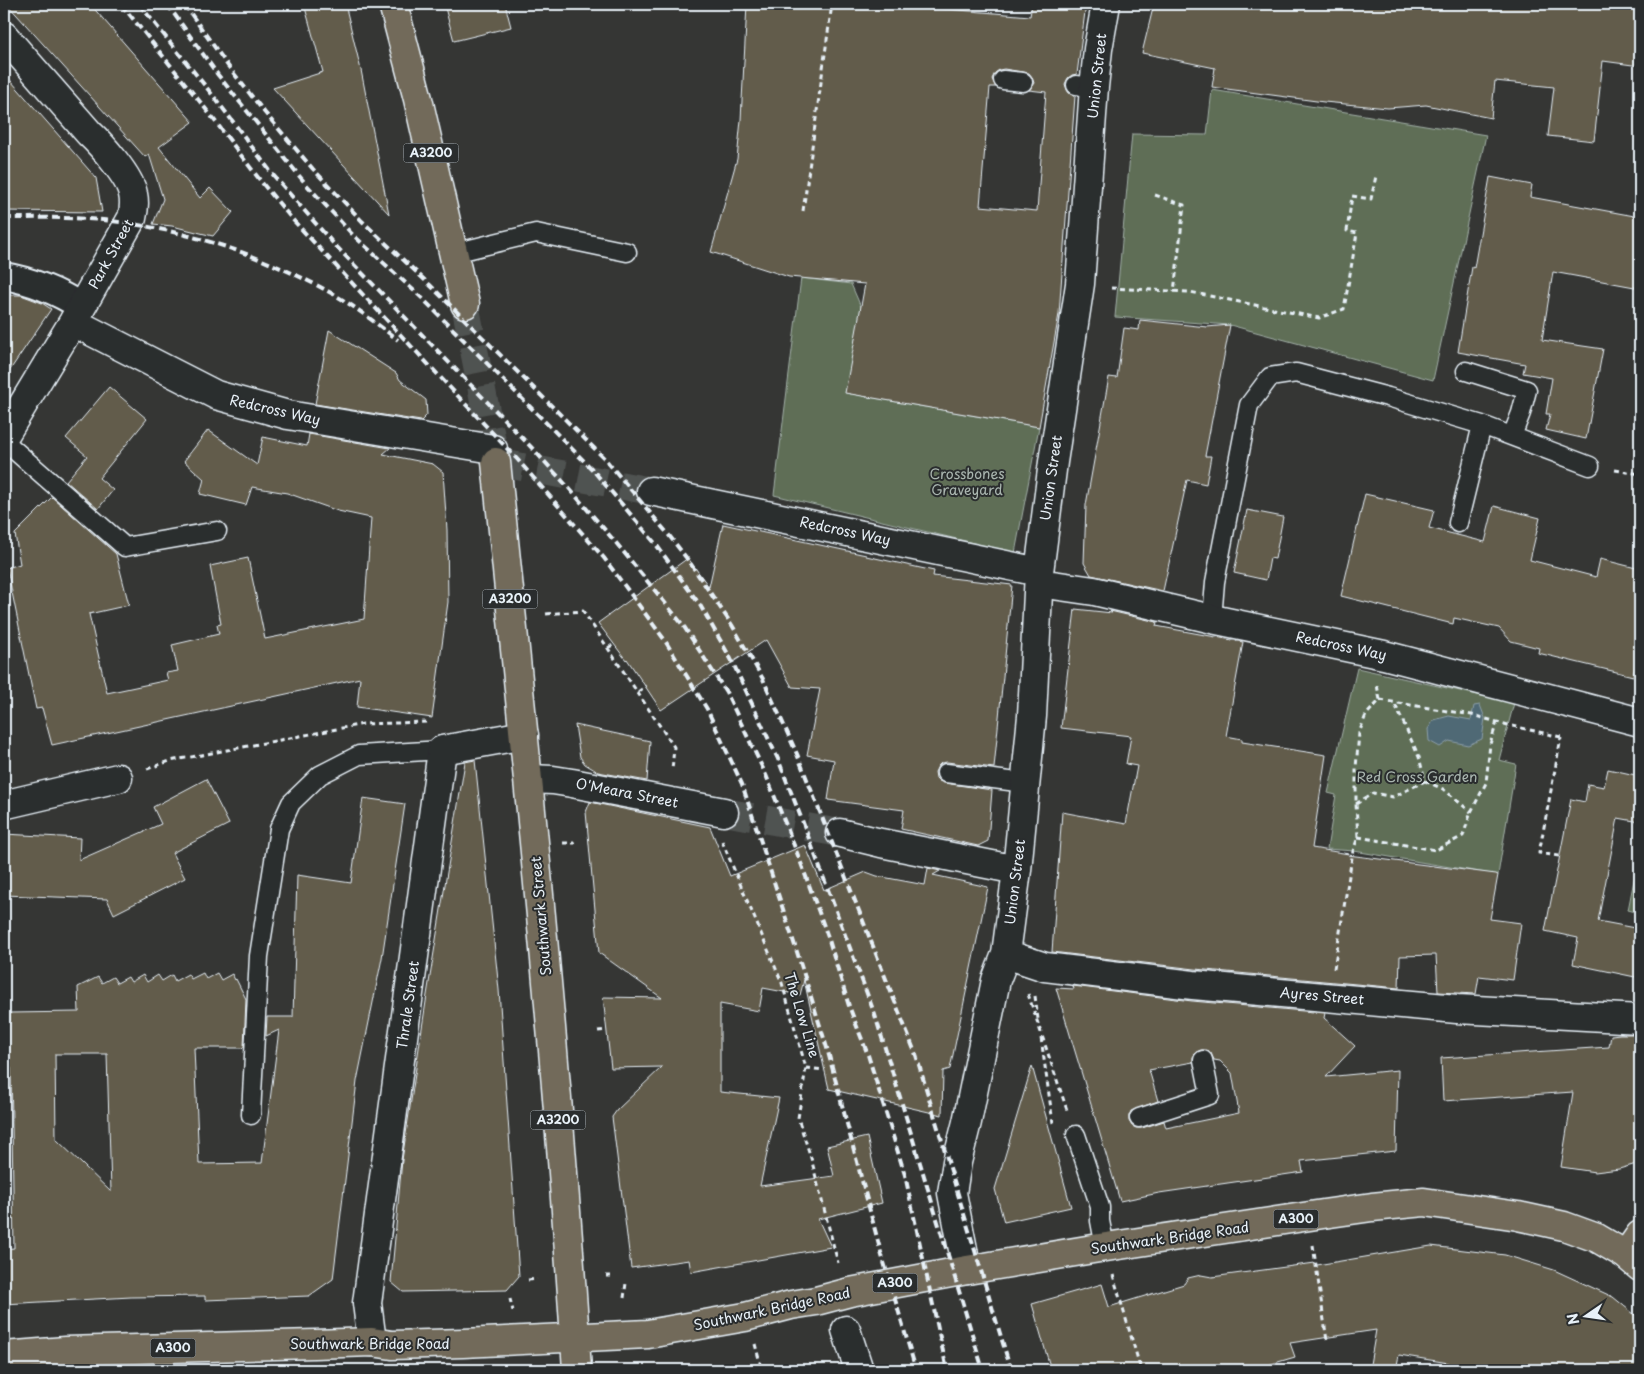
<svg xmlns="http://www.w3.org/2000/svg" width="1644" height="1374" font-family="'Playpen Sans',sans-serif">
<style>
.green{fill:#5e6e57;stroke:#a3b0a8}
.water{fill:#506975;stroke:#8d9fa9}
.building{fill:#625b4b;stroke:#e8f1f8;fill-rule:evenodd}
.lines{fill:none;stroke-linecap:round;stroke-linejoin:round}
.minor-tunnel{stroke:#505251;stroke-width:28;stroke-dasharray:28 14;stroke-linecap:butt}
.primary-tunnel{stroke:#505251;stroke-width:28;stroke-dasharray:28 14;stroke-linecap:butt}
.service-casing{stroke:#e8f1f8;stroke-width:21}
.pedestrian-casing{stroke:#e8f1f8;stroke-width:30}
.minor-casing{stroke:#e8f1f8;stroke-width:31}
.primary-casing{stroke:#e8f1f8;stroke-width:31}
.path{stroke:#e8f1f8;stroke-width:3;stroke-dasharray:5 4;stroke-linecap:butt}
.service{stroke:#2a2d2e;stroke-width:18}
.pedestrian{stroke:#2a2d2e;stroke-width:26}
.minor{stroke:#2a2d2e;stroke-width:28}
.primary{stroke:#726b5a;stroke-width:28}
.rail{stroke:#e8f1f8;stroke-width:4;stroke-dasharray:8 4;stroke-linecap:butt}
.labels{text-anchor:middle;stroke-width:4;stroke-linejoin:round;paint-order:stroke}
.shield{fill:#2a2d2e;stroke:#afb6bb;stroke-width:1}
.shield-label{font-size:12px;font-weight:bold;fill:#e8f1f8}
.street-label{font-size:14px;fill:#e8f1f8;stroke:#2a2d2e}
.park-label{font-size:14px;fill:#aab6b0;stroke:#2a2d2e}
</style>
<rect width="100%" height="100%" fill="#353634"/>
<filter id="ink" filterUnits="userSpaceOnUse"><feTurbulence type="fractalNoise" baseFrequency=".02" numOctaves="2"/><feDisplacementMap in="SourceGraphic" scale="10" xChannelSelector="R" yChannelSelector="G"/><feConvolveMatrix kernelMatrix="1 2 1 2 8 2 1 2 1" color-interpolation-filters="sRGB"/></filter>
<g filter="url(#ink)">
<!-- green -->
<path class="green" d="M 1212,90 L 1486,135 L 1433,380 L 1230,325 L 1115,317 L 1132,134 L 1207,135 Z
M 801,278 L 851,284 L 861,307 L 846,393 L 1039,427 L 1015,553 L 774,495 Z
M 1357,668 L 1514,703 L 1499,760 L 1516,764 L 1498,875 L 1354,851 L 1327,849 L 1336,795 L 1328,793 Z
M 1637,865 L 1640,865 L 1640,913 L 1628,910 Z"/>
<!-- water -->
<path class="water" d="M 1480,705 L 1485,718 L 1482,739 L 1468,745 L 1449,741 L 1440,747 L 1429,741 L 1428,729 L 1434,720 L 1449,716 L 1471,720 L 1474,706 Z"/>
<!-- building -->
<path class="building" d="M 7,4 L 90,4 L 193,122 L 159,147 L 200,198 L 210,188 L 233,212 L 213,236 L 172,226 L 153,224 L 163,199 L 149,154 L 145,157 Z
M 304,4 L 345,4 L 361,70 L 389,214 L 273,88 L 323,72 Z
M 444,4 L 505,4 L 511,27 L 454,41 Z
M 747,4 L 887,4 L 1030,16 L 1032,4 L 1086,4 L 1077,74 L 1072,75 L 1068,78 L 1065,84 L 1067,90 L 1069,93 L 1075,96 L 1059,314 L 1039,427 L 845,393 L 865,284 L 789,277 L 711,252 L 737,159 L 741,120 ZM 1004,69 L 1029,73 L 1032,77 L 1034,83 L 1029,90 L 1046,92 L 1037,211 L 980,206 L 990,87 L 996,87 L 992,79 L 995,73 L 999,70 Z
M 1154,4 L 1640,4 L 1640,66 L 1603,61 L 1594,141 L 1548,136 L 1554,87 L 1495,81 L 1491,118 L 1426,105 L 1388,108 L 1324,102 L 1212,87 L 1215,68 L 1142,53 Z
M 4,73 L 96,178 L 102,212 L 4,211 Z
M 1490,177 L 1532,185 L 1530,197 L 1640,217 L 1640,288 L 1553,272 L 1542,340 L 1603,349 L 1586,439 L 1546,430 L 1550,414 L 1546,414 L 1552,378 L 1523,373 L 1525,364 L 1458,352 L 1472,267 L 1474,268 Z
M 4,295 L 21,295 L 42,303 L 51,309 L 4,379 Z
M 1140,320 L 1207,327 L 1230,325 L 1205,456 L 1211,456 L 1206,484 L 1187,480 L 1163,591 L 1091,575 L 1084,563 L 1086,505 L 1109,377 L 1117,378 L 1124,328 L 1139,330 Z
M 329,330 L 396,373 L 400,380 L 426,400 L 427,415 L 421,421 L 315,404 Z
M 109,387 L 147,419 L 99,478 L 113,490 L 98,509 L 66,481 L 87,456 L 66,438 Z
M 208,430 L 257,465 L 263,437 L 307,446 L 309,434 L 390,448 L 383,454 L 433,464 L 443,472 L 447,530 L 448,602 L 432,718 L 357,707 L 360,678 L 52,745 L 42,708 L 36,709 L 7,568 L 20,564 L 15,534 L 52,497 L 116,554 L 129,605 L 89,614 L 107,693 L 168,680 L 166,673 L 178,671 L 172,645 L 219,634 L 217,625 L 221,624 L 210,566 L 248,558 L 265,639 L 364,619 L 371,518 L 338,511 L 287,493 L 252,487 L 246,505 L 200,494 L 204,479 L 184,461 Z
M 1365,494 L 1434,510 L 1429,528 L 1485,542 L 1494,506 L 1540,518 L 1530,560 L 1596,577 L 1600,559 L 1640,569 L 1640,645 L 1633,676 L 1538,653 L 1539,648 L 1511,641 L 1499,628 L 1454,618 L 1453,624 L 1341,596 Z
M 1247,510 L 1283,517 L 1275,559 L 1270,558 L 1266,580 L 1234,573 Z
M 723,524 L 866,555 L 866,556 L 934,571 L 933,576 L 1012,585 L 994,768 L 947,762 L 941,763 L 938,766 L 935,772 L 936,778 L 939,781 L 944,783 L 992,790 L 988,841 L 978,846 L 901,829 L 904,810 L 828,800 L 834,760 L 807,755 L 820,689 L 792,687 L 766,640 L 661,710 L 627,659 L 626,660 L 598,623 L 688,558 L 709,587 Z
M 1075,609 L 1112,613 L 1110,611 L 1157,622 L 1156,626 L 1243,642 L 1226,736 L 1242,739 L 1242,742 L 1326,755 L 1312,848 L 1349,854 L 1348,855 L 1496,874 L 1498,875 L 1490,919 L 1521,923 L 1513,980 L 1479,976 L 1476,994 L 1438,992 L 1436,955 L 1400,956 L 1399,988 L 1195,969 L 1052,952 L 1062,812 L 1126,824 L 1137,766 L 1126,764 L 1131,736 L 1061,728 Z
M 575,725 L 650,741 L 647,781 L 598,772 L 585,764 L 580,757 Z
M 475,760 L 499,990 L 519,1276 L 507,1290 L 403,1292 L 391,1282 L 402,1160 L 427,995 L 465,762 Z
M 1608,769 L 1640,776 L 1640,822 L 1618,818 L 1598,921 L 1640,929 L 1640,978 L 1573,964 L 1578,938 L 1545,931 L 1571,799 L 1585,802 L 1588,784 L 1604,787 Z
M 206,779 L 229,824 L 172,853 L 185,878 L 114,914 L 107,899 L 4,895 L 4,834 L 80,838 L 79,860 L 161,824 L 153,807 Z
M 363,798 L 405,804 L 382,958 L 357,1081 L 333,1279 L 309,1296 L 205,1300 L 205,1296 L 131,1297 L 4,1304 L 4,1249 L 14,1248 L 11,1068 L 4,1068 L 4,1021 L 10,1021 L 10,1013 L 79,1012 L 78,987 L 98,977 L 102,983 L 113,977 L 117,983 L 128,977 L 131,982 L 143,975 L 147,982 L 158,975 L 162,981 L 172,975 L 175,981 L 188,974 L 191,979 L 203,973 L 206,979 L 217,973 L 221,980 L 232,974 L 235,980 L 236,979 L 246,999 L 244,1047 L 241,1048 L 194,1048 L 199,1164 L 262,1163 L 279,1030 L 266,1036 L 267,1017 L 293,1017 L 297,875 L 351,883 ZM 55,1054 L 107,1054 L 111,1192 L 56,1139 Z
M 590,802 L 710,827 L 730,876 L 805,845 L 824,890 L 866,872 L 877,876 L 925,885 L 928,868 L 940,871 L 933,875 L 988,887 L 950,1069 L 943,1071 L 942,1115 L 829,1089 L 804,980 L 800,995 L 763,988 L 759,1011 L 720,1004 L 720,1092 L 779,1098 L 760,1186 L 834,1176 L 827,1146 L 867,1137 L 882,1203 L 818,1219 L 831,1247 L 691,1272 L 689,1260 L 631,1268 L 612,1117 L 617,1110 L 662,1067 L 611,1068 L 603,997 L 662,998 L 599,953 L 586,812 Z
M 1073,986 L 1192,1001 L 1325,1013 L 1324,1018 L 1355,1046 L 1326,1077 L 1398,1070 L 1396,1151 L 1301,1161 L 1303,1172 L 1159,1193 L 1120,1201 L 1056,988 L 1074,989 ZM 1201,1050 L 1207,1050 L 1211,1053 L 1214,1060 L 1220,1061 L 1232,1073 L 1239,1113 L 1166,1128 L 1164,1121 L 1142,1128 L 1136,1128 L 1132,1126 L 1129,1121 L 1129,1116 L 1131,1111 L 1158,1101 L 1149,1070 L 1193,1062 L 1193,1057 L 1196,1052 Z
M 1620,1034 L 1640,1034 L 1640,1163 L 1619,1169 L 1595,1172 L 1561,1167 L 1573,1092 L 1443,1101 L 1441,1058 L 1609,1047 L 1611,1035 Z
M 1032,1066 L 1071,1207 L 1004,1222 L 995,1189 Z
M 1431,1246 L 1505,1255 L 1554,1270 L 1613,1297 L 1640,1319 L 1640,1370 L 1448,1370 L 1449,1363 L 1399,1355 L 1396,1370 L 1369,1370 L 1376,1330 L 1290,1343 L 1295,1357 L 1251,1370 L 1051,1370 L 1032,1304 L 1102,1284 L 1109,1307 L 1184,1284 L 1188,1278 L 1201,1275 L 1212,1277 L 1315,1263 L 1317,1265 Z"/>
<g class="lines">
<!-- minor-tunnel -->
<path class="minor-tunnel" d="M 496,462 L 651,491
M 724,812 L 840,833"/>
<!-- primary-tunnel -->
<path class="primary-tunnel" d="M 465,304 L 496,462"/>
<!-- service casing -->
<g class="service-casing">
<path id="service" d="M 1003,80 L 1023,82
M 1076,85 L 1094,87
M 454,253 L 536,233 L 627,252
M 1466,371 L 1527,390 L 1521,413 L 1512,436
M 4,441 L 125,547 L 217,531
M 1458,523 L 1482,425
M 1212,619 L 1215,582 L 1249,405 L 1270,377 L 1296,373 L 1388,397 L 1482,425 L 1590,466
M 946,773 L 1025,783
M 251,1115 L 259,956 L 279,829 L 291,803 L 320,775 L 359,755 L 442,750
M 1139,1118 L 1210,1095 L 1203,1060
M 1076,1135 L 1100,1207 L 1100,1221 L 1105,1247"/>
</g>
<!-- pedestrian casing -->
<g class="pedestrian-casing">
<path id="pedestrian" d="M 4,276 C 33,281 57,291 82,307"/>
</g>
<!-- minor casing -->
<g class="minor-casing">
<path id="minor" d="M 4,36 L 89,133 C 102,145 130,177 133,194 C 135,203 134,210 132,218 L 73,322 L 4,436
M 73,322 L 216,395 L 288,415 L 493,449
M 651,491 L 1039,572
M 1039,583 L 1094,591 L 1212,619 L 1384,655 L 1640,722
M 529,779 L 553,780 L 572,783 L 724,812
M 4,804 L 7,804 L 118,778
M 840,833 L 881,843 L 1017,870
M 1006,954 L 1045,967 L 1193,985 L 1457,1009 L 1640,1019
M 967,1270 L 952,1193 L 957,1162 L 967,1122 L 996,980 L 1006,954 L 1017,870 L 1032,716 L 1039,572 L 1053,462 L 1080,284 L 1094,87 L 1098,49 L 1106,4
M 846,1330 L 859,1370
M 372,1342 L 367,1303 L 442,750 L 524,735"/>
</g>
<!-- primary casing -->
<g class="primary-casing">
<path id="primary" d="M 393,4 L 418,99 L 465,304
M 496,462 C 527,765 558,1067 577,1370
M 1626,1255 L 1640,1235
M 4,1356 L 65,1351 L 314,1344 L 372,1342 L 392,1345 L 463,1343 L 648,1334 L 745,1317 L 791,1305 L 816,1301 L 850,1292 L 967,1270 L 1093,1249 L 1323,1214 L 1372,1207 L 1424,1202 L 1518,1216 L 1564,1226 L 1597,1238 L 1626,1255 L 1640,1267"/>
</g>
<!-- path -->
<path class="path" d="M 1155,195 L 1184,205 L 1174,292
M 803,211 L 832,4
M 1111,288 L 1190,292 L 1319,318 L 1344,309 L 1357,233 L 1347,231 L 1352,196 L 1371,199 L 1376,176
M 1615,470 L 1640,474
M 546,614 L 583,611 L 674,747 L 672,771
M 608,648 L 614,644
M 638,692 L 646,686
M 1380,700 L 1472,715 L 1508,725 L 1561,737
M 147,769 L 170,761 L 363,724 L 428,722
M 1425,781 L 1443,789 L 1471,812
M 1356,804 L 1373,793 L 1393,797 L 1425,781 L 1419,757 L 1394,702
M 1358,837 L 1436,850 L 1463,836 L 1471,812 L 1486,783 L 1490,744 L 1497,722
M 722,841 L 782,983 L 806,1068 L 798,1118 L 811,1158 L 838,1263
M 563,843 L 575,843
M 1559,856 L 1539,853 L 1561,738
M 1334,969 L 1353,851 L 1358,837 L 1356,804 L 1356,768 L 1359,733 L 1366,715 L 1380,700 L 1377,685
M 1028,994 L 1068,1113
M 1035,996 L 1038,1019
M 598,1031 L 607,1030
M 1041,1038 L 1053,1123
M 806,1068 L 824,1070
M 1313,1245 L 1327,1341
M 1113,1275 L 1141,1370
M 606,1276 L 615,1276
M 528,1280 L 537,1279
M 624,1298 L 626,1283
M 510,1299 L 513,1311
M 755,1344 L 762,1370"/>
<!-- service -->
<use href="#service" class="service"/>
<!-- pedestrian -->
<use href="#pedestrian" class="pedestrian"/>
<!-- minor -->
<use href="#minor" class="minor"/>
<!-- primary -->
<use href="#primary" class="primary"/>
<!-- rail -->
<path class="rail" d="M 121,4 L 205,108 L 263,184 L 292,219 L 517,459 L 604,558 L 664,639 L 707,709 L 742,784 L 797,952 L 827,1048 L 880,1249 L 916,1370
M 139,4 L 215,98 L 274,176 L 332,242 L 532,448 L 568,487 L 617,544 L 683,625 L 726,692 L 766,775 L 801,863 L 829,940 L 849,1006 L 868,1055 L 905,1175 L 947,1370
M 167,4 L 218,75 L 305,183 L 352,234 L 422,298 L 591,468 L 655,543 L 700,605 L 731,659 L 778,759 L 802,820 L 875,1015 L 983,1370
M 184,4 L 228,66 L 265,113 L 313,169 L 362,221 L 430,285 L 605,459 L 668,534 L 688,560 L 732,625 L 763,679 L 797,754 L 916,1055 L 1011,1370
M 4,218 C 36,218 70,217 103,220 C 184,229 261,254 333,294 C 356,307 377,324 398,340"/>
</g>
</g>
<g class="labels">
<!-- shield labels -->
<g class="shield">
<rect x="403.5" y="143.5" width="55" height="19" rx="4"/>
<rect x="482.5" y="589.5" width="55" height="19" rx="4"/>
<rect x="530.5" y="1110.5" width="55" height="19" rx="4"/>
<rect x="1273.5" y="1209.5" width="45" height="19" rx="4"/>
<rect x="872.5" y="1273.5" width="45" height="19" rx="4"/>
<rect x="150.5" y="1338.5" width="45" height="19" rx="4"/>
</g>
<g class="shield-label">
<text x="431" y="157">A3200</text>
<text x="510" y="603">A3200</text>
<text x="558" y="1124">A3200</text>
<text x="1296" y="1223">A300</text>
<text x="895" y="1287">A300</text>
<text x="173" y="1352">A300</text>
</g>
<!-- street labels -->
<g class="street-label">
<text transform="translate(1097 76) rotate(-84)" y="5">Union Street</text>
<text transform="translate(111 254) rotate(-61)" y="5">Park Street</text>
<text transform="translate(275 410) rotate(13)" y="5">Redcross Way</text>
<text transform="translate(1051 478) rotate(-82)" y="5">Union Street</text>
<text transform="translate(845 531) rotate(12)" y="5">Redcross Way</text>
<text transform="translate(1341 646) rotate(12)" y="5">Redcross Way</text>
<text transform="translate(627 793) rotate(11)" y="5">O'Meara Street</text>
<text transform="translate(1015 882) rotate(-83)" y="5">Union Street</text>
<text transform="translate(541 916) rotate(-95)" y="5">Southwark Street</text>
<text transform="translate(1322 996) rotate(5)" y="5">Ayres Street</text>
<text transform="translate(408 1005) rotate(-82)" y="5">Thrale Street</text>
<text transform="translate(802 1015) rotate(73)" y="5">The Low Line</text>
<text transform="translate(1170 1238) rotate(-8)" y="5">Southwark Bridge Road</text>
<text transform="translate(772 1309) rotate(-12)" y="5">Southwark Bridge Road</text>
<text x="370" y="1349">Southwark Bridge Road</text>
</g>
<!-- park labels -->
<g class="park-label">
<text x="967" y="479">Crossbones<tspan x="967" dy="16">Graveyard</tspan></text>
<text x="1417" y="782">Red Cross Garden</text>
</g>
</g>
<!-- margin -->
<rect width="1644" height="1374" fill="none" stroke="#2a2d2e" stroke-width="20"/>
<rect x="10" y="10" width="1624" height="1354" fill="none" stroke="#e8f1f8" stroke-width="2" filter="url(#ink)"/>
<!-- north arrow -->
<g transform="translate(1586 1316) rotate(257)" stroke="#2a2d2e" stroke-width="4" paint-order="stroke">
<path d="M0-4L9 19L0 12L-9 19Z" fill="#e8f1f8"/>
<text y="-8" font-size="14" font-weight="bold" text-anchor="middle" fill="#e8f1f8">N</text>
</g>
</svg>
